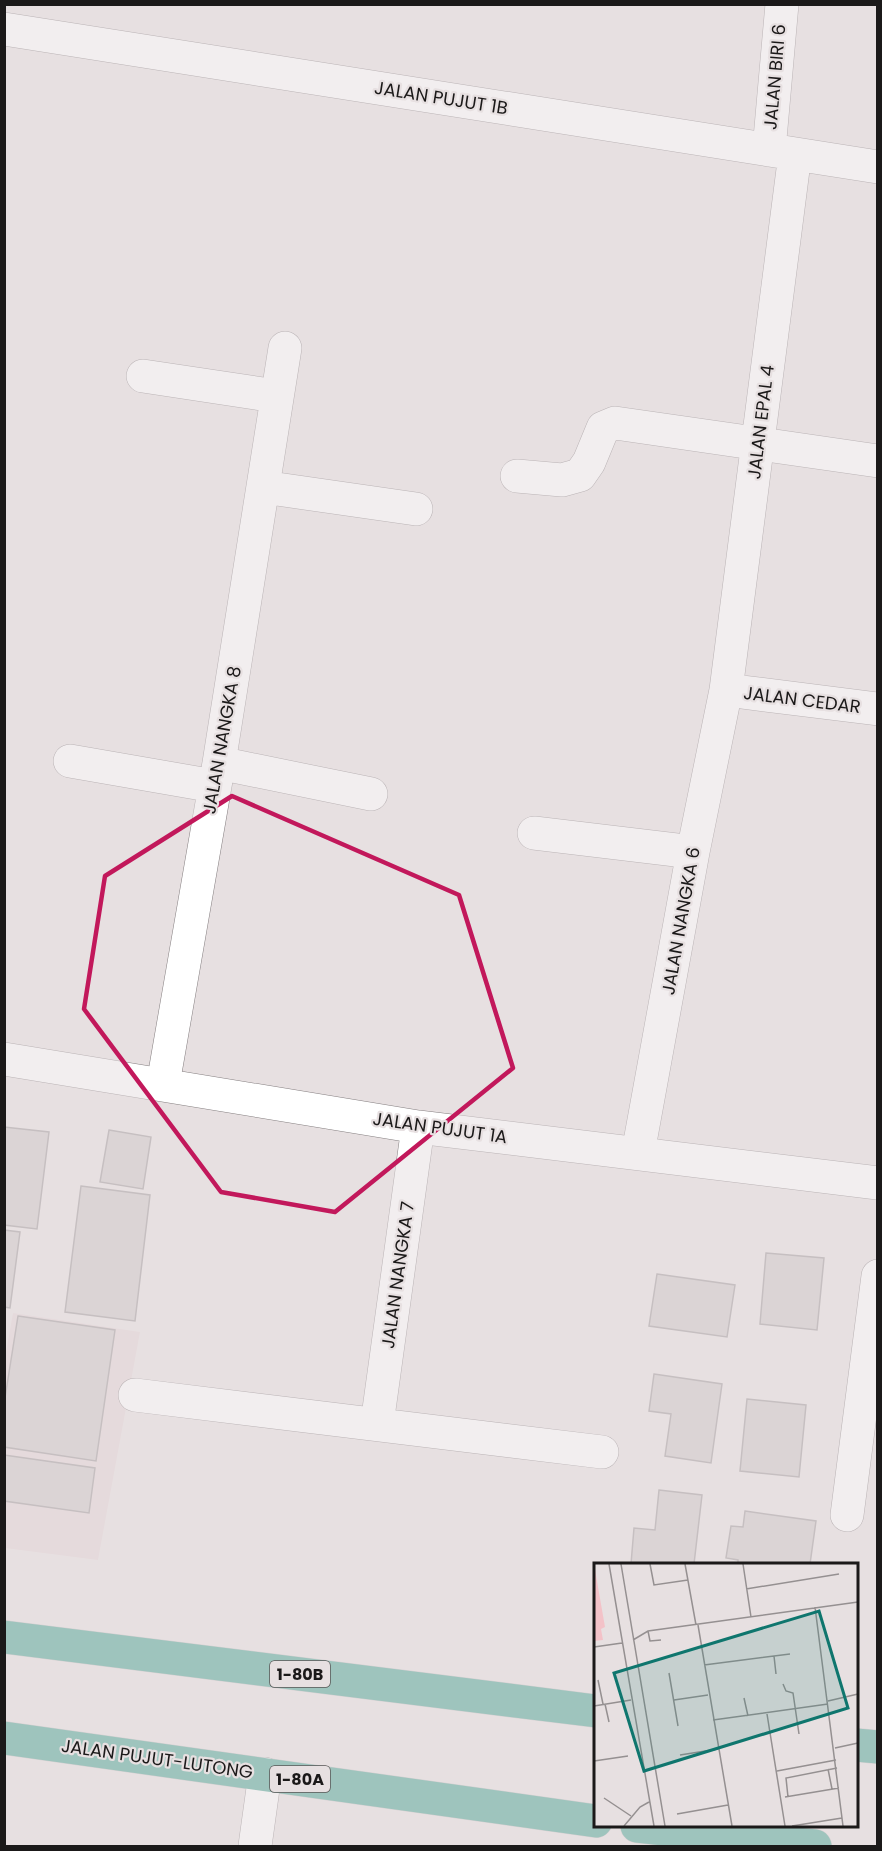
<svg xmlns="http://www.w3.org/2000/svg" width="882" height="1851" font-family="Poppins,sans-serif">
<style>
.built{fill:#e3d3d5}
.building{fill:#ccc6c6;stroke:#9e9899;stroke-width:1.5}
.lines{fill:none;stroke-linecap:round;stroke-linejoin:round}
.minor-casing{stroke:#857f80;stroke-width:34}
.highway-casing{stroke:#bfbfbf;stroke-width:34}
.minor{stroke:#fff;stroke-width:33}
.highway{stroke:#46a290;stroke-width:33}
.marked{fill:none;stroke:#c2185b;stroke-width:4.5;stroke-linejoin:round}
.labels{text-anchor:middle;stroke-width:4.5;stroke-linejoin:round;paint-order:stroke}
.shield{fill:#e7e0e1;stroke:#585555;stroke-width:1.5}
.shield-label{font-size:16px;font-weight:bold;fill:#1b1919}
.street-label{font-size:18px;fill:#1b1919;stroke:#e7e0e1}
.inset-road{fill:none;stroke:#959091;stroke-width:1.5}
.view{fill:#0f766e;fill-opacity:0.15;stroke:#0f766e;stroke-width:3}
.inset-edge{fill:none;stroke:#1b1919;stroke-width:3}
</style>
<rect width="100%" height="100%" fill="#e7e0e1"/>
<!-- built -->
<path class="built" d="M 13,1313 L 140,1332 L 98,1560 L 5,1548 L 4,1363 Z"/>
<!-- building -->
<path class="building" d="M 4,1127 L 49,1132 L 37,1229 L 4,1225 Z
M 109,1130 L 151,1137 L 143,1189 L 100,1182 Z
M 81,1186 L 150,1195 L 135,1321 L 65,1312 Z
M 4,1230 L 20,1232 L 10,1308 L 4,1307 Z
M 766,1253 L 824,1258 L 817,1330 L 760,1324 Z
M 657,1274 L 735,1285 L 727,1337 L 649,1326 Z
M 18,1316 L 115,1330 L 96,1461 L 4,1447 L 4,1404 Z
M 654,1374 L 722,1384 L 711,1463 L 665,1456 L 671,1414 L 649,1411 Z
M 747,1399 L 806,1405 L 799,1477 L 740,1471 Z
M 4,1455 L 95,1468 L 89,1513 L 4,1501 Z
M 659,1490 L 702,1495 L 694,1564 L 631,1564 L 634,1528 L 655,1530 Z
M 745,1511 L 816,1521 L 810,1564 L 738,1564 L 738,1560 L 726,1558 L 731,1526 L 743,1527 Z"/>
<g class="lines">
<!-- minor casing -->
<g class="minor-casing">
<path id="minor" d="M 4,29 L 878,167
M 769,150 L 782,4
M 143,376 L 276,396
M 517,476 L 562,480 L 580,475 L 589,462 L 603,428 L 615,423 L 878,461
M 263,487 L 416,509
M 726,690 L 878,709
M 70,761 L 214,786
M 219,763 L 371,794
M 534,833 L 693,852
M 4,1059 L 418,1127 L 878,1183
M 163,1084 L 219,763 L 285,348
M 638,1153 L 693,852 L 726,690 L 795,154
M 135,1395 L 602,1452
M 377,1424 L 418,1127
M 847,1515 L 878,1276
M 255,1846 L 265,1774"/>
</g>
<!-- highway casing -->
<g class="highway-casing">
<path id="highway" d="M 4,1637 L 596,1711
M 4,1738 L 596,1821
M 856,1745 L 878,1747
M 637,1826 L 815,1846"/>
</g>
<!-- minor -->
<use href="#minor" class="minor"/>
<!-- highway -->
<use href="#highway" class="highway"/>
</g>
<!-- marked area -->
<path d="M0 0H882V1851H0ZM 232,796 L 459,895 L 513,1068 L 335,1212 L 221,1192 L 84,1009 L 105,876 Z" fill="#e7e0e1" fill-opacity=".55" fill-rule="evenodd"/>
<path class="marked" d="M 232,796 L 459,895 L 513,1068 L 335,1212 L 221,1192 L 84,1009 L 105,876 Z"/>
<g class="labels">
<!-- shield labels -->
<g class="shield">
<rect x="270" y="1661" width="60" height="26" rx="4.5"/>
<rect x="270" y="1766" width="60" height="26" rx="4.5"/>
</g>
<g class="shield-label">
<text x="300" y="1680">1-80B</text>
<text x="300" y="1785">1-80A</text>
</g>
<!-- street labels -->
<g class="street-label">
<text transform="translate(775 77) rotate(-85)" y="6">JALAN BIRI 6</text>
<text transform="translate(441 98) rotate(9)" y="6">JALAN PUJUT 1B</text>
<text transform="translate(761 422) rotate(-83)" y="6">JALAN EPAL 4</text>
<text transform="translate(802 700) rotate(7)" y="6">JALAN CEDAR</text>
<text transform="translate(222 740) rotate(-80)" y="6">JALAN NANGKA 8</text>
<text transform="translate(681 921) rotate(-80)" y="6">JALAN NANGKA 6</text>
<text transform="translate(440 1128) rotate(8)" y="6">JALAN PUJUT 1A</text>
<text transform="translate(398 1275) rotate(-82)" y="6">JALAN NANGKA 7</text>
<text transform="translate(157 1759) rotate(8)" y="6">JALAN PUJUT-LUTONG</text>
</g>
</g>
<!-- overview -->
<g transform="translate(594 1563)">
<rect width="264" height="264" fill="#e7e0e1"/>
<path d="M 0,1 L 11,64 L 7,66 L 9,77 L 0,78 Z" fill="#f3c2c8"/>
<path class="inset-road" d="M 15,1 L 60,263M 27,1 L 71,263M 56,1 L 60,22 L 94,17M 91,1 L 102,62M 149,1 L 157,54M 152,26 L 245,11M 221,44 L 249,263M 104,62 L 138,263M 54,68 L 56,78 L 67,77M 39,77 L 54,68 L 264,39M 0,84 L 28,80M 180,93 L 182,111M 110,102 L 196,91M 75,110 L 84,163M 4,117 L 9,141M 189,121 L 192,128 L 199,130 L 205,171M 150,135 L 154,153M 80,137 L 114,132M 234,138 L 264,131M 11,141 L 15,159M 0,143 L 37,137M 173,151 L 191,263M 119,157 L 234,141M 241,185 L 264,180M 86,192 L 124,186M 0,198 L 34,193M 234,206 L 238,226M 183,208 L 242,197M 191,234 L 245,225M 194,234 L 192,215 L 243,205M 10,235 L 37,253M 83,251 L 134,242M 30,263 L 46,244 L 55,239M 198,263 L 248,255"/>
<path class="view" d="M 225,48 L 254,145 L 50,208 L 20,110 Z"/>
<rect width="264" height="264" class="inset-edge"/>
</g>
<!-- border -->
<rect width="882" height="1851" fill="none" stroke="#1b1919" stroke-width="12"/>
</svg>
